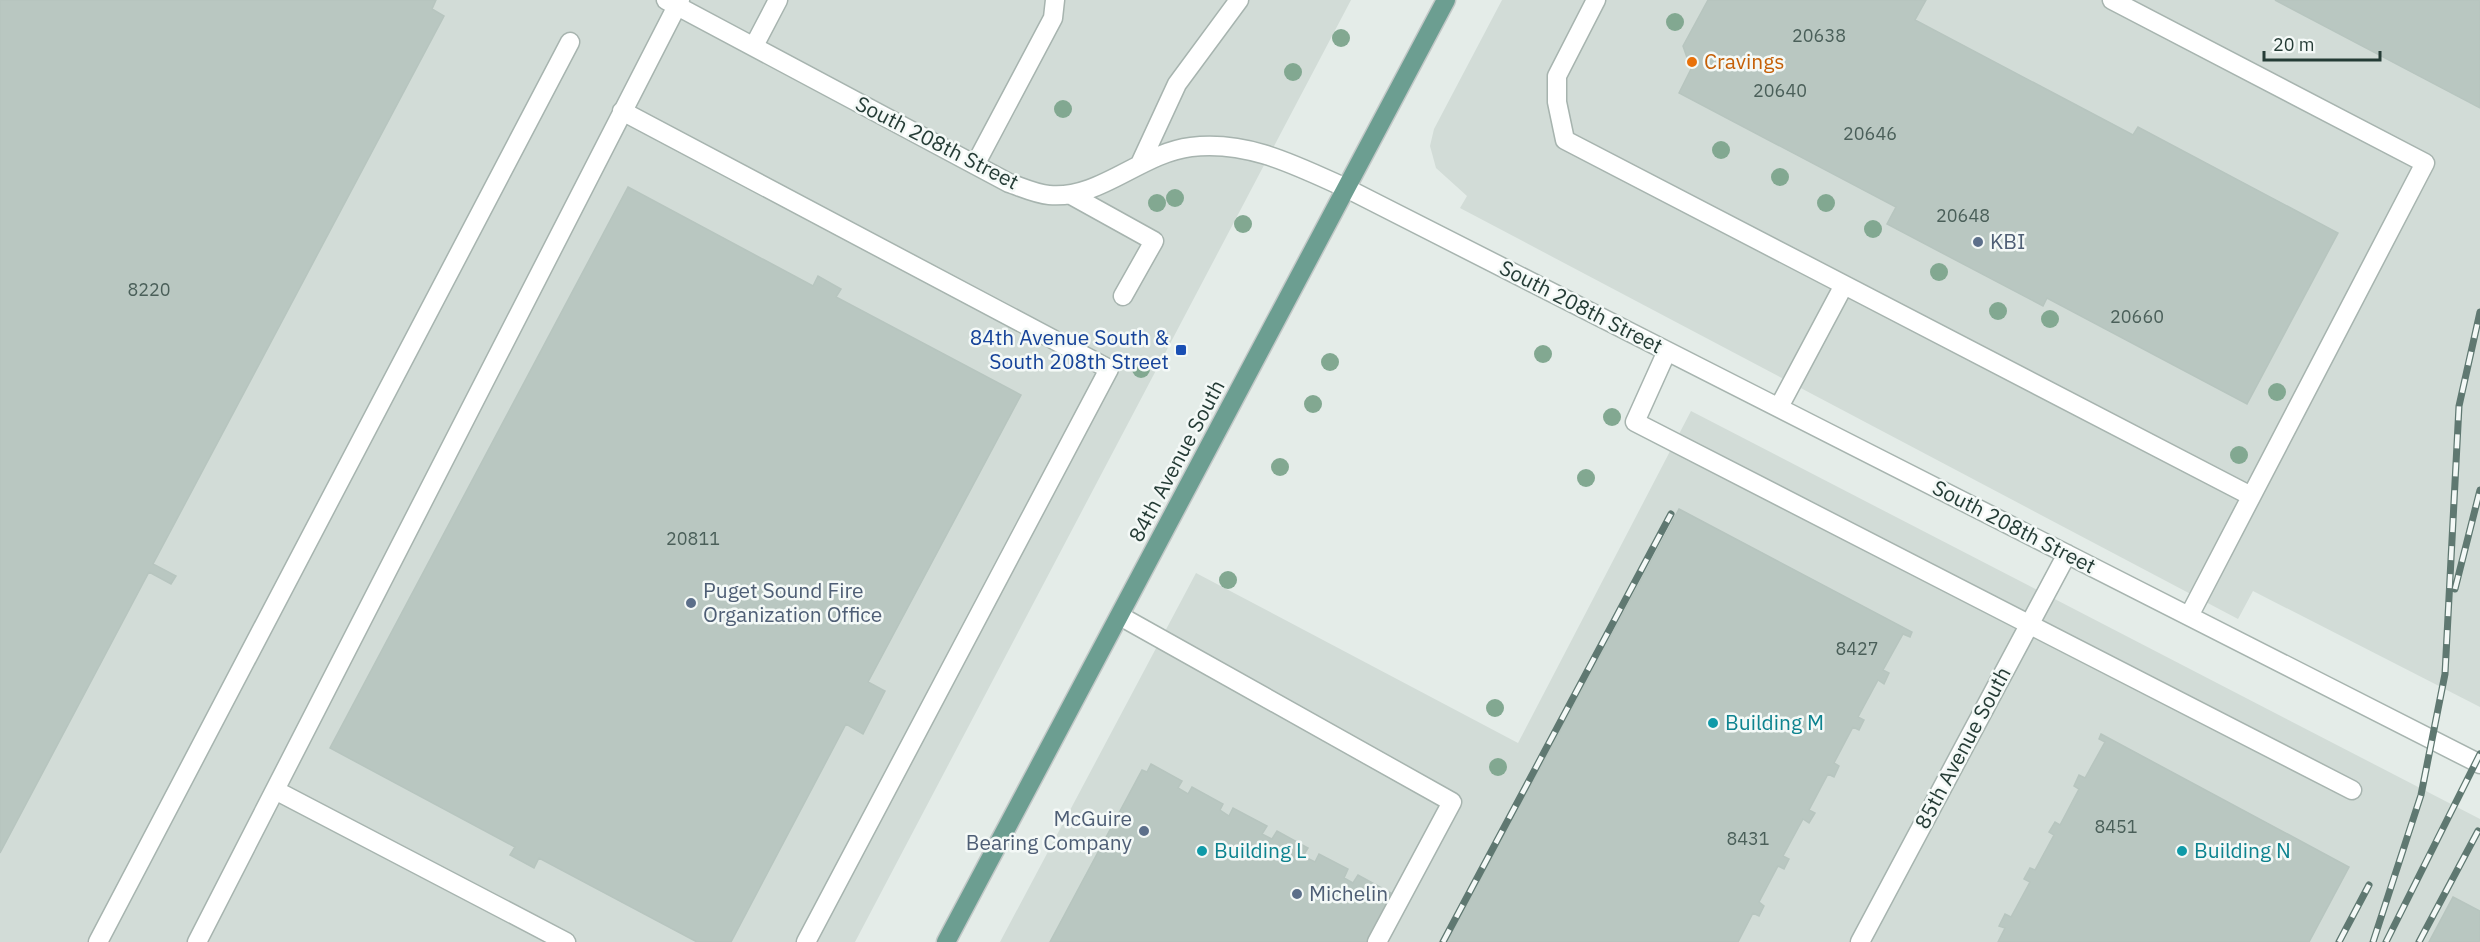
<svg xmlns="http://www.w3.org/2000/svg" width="2480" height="942" font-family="'IBM Plex Sans',sans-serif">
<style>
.built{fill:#d2dcd7}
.building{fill:#b9c7c1;stroke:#b7c5bf;stroke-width:1.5}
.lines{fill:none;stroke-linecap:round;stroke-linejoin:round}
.minor-casing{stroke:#a7b4af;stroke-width:21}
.major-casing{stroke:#c2c8c7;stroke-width:21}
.minor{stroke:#fff;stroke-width:18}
.major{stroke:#6c9e91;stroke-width:18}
.rail-casing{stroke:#5f7871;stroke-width:7}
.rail{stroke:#f4f9f7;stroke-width:4.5;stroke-dasharray:14;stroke-linecap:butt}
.tree{fill:#82a891}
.food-dot{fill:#e8710a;stroke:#f4f9f7;stroke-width:2}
.service-dot{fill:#5c6f8a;stroke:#f4f9f7;stroke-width:2}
.transit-dot{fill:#1a4fb4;stroke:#f4f9f7;stroke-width:2}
.culture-dot{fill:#0f9aa8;stroke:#f4f9f7;stroke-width:2}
.labels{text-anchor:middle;stroke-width:5;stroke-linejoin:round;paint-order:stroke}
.number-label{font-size:18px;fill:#4a5f59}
.food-label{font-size:21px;fill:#c56008;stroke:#f4f9f7;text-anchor:start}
.street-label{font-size:21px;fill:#253c36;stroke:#f4f9f7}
.service-label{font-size:21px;fill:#4e5e75;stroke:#f4f9f7;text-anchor:start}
.transit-label{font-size:21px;fill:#164399;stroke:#f4f9f7;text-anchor:end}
.culture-label{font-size:21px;fill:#0d838f;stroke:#f4f9f7;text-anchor:start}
</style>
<rect width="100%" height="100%" fill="#e4ece8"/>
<!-- built -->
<path class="built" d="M 0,0 L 1351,0 L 855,942 L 0,942 Z
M 1502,0 L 2480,0 L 2480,707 L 2253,591 L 2238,619 L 1460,208 L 1467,196 L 1436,168 L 1430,146 L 1434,129 Z
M 1691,411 L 2480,819 L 2480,942 L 1000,942 L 1196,573 L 1518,743 Z"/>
<!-- building -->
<path class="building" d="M 0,0 L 436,0 L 432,9 L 444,16 L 153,564 L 176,576 L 171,584 L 149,572 L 0,853 Z
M 1708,0 L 1926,0 L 1915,20 L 2133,135 L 2138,127 L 2338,233 L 2247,404 L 2047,298 L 2043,306 L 1887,224 L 1896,207 L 1679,93 L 1691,69 L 1683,46 Z
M 2275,0 L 2480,0 L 2480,108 Z
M 628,187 L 813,286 L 818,276 L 841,289 L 836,297 L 1021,395 L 868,682 L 885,691 L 863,734 L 846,724 L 731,942 L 697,942 L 539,858 L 534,868 L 510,855 L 515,847 L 330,748 Z
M 1679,509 L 1912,632 L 1910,637 L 1903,634 L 1883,670 L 1889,673 L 1884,684 L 1878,680 L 1858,717 L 1864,720 L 1859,730 L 1853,727 L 1834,763 L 1839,766 L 1834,777 L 1828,774 L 1809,810 L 1815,813 L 1809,823 L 1803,819 L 1783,856 L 1789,859 L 1784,869 L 1778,866 L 1759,902 L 1764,906 L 1759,916 L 1753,913 L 1738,942 L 1447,942 Z
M 2101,734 L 2349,867 L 2309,942 L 1998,942 L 2005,928 L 1999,926 L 2005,914 L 2011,917 L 2030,882 L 2024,879 L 2030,868 L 2035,870 L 2054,835 L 2049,832 L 2055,822 L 2060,825 L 2079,789 L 2074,786 L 2079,775 L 2085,778 L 2105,742 L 2099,739 Z
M 1151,764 L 1182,781 L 1178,788 L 1188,794 L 1192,787 L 1223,804 L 1220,810 L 1229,816 L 1233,808 L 1267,826 L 1262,834 L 1272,839 L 1277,831 L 1308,848 L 1303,856 L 1315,862 L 1319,854 L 1348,869 L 1344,878 L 1353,883 L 1358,875 L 1391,893 L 1387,900 L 1390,902 L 1369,942 L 1050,942 L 1142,770 L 1147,772 Z
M 2453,897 L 2480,911 L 2480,942 L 2429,942 Z"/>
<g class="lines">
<!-- minor casing -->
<g class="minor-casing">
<path id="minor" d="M 666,0 L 1009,183 C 1021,187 1036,194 1049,195 C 1099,200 1141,153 1191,147 C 1248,140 1297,166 1348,189 L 2480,764
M 1596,0 L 1557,76 L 1557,102 L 1565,140 L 2251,496
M 2112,0 L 2425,163 L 2189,616
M 754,46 L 778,0
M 622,111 L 1109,369 L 806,942
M 1140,164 L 1177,84 L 1239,0
M 975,165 L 1053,18 L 1055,0
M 1071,195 L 1154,241 L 1123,296
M 1667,351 L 1635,422 L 2352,790
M 1779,407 L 1844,285
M 1120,616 L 1452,802 L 1377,942
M 275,790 L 566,942
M 98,942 L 570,42
M 197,942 L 680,0
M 1860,942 L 2067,554"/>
</g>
<!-- major casing -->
<g class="major-casing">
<path id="major" d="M 946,942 L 1446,0"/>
</g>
<!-- minor -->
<use href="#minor" class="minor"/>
<!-- major -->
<use href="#major" class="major"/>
<!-- rail casing -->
<g class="rail-casing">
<path id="rail" d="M 2455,589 L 2480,490
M 1443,942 L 1671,514
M 2339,942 L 2369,885
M 2373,942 L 2421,795 L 2445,674 L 2459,406 L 2480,312
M 2386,942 L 2480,754
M 2419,942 L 2478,831"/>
</g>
<!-- rail -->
<use href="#rail" class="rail"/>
</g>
<!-- trees -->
<g class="tree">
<circle cx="1675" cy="22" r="9"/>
<circle cx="1341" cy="38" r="9"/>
<circle cx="1293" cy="72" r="9"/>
<circle cx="1063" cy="109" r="9"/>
<circle cx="1721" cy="150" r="9"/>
<circle cx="1780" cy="177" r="9"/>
<circle cx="1175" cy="198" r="9"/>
<circle cx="1157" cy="203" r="9"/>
<circle cx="1826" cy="203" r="9"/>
<circle cx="1243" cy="224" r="9"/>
<circle cx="1873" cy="229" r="9"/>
<circle cx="1939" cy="272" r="9"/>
<circle cx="1998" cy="311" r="9"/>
<circle cx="2050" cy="319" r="9"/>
<circle cx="1543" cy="354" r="9"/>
<circle cx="1330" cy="362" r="9"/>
<circle cx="1141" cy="369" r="9"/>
<circle cx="2277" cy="392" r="9"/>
<circle cx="1313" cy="404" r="9"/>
<circle cx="1612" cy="417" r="9"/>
<circle cx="2239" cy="455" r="9"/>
<circle cx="1280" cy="467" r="9"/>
<circle cx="1586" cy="478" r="9"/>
<circle cx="1228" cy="580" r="9"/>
<circle cx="1495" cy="708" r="9"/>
<circle cx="1498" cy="767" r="9"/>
</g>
<!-- markers -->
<circle class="food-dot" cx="1692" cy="62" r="6"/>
<g class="service-dot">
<circle cx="1978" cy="242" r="6"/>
<circle cx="691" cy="603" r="6"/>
<circle cx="1144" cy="831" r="6"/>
<circle cx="1297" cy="894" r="6"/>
</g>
<rect class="transit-dot" x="1175" y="344" width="12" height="12" rx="3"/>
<g class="culture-dot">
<circle cx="1713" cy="723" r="6"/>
<circle cx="1202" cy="851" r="6"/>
<circle cx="2182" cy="851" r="6"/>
</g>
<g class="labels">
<!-- number labels -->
<g class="number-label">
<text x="1819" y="42">20638</text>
<text x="1780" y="97">20640</text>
<text x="1870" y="140">20646</text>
<text x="1963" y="222">20648</text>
<text x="149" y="296">8220</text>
<text x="2137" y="323">20660</text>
<text x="693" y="545">20811</text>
<text x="1857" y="655">8427</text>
<text x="2116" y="833">8451</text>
<text x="1748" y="845">8431</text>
</g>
<!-- food labels -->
<g class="food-label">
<text x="1704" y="69">Cravings</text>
</g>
<!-- street labels -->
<g class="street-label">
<text transform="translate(937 143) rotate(27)" y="7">South 208th Street</text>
<text transform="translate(1581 307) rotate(27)" y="7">South 208th Street</text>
<text transform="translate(1177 461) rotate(-62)" y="7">84th Avenue South</text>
<text transform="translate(2014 527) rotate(27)" y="7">South 208th Street</text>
<text transform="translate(1963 748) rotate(-62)" y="7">85th Avenue South</text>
</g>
<!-- service labels -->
<g class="service-label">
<text x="1990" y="249">KBI</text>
<text x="703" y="598">Puget Sound Fire<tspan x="703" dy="24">Organization Office</tspan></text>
<text x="1132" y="826" text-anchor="end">McGuire<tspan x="1132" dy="24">Bearing Company</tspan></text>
<text x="1309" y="901">Michelin</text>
</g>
<!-- transit labels -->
<g class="transit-label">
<text x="1169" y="345">84th Avenue South &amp;<tspan x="1169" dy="24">South 208th Street</tspan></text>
</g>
<!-- culture labels -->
<g class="culture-label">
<text x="1725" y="730">Building M</text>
<text x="1214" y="858">Building L</text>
<text x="2194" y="858">Building N</text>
</g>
</g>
<!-- scale -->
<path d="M2264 51v9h116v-9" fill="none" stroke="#253c36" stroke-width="3"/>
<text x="2273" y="51" font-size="18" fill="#253c36" stroke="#f4f9f7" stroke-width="4.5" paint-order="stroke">20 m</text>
</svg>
